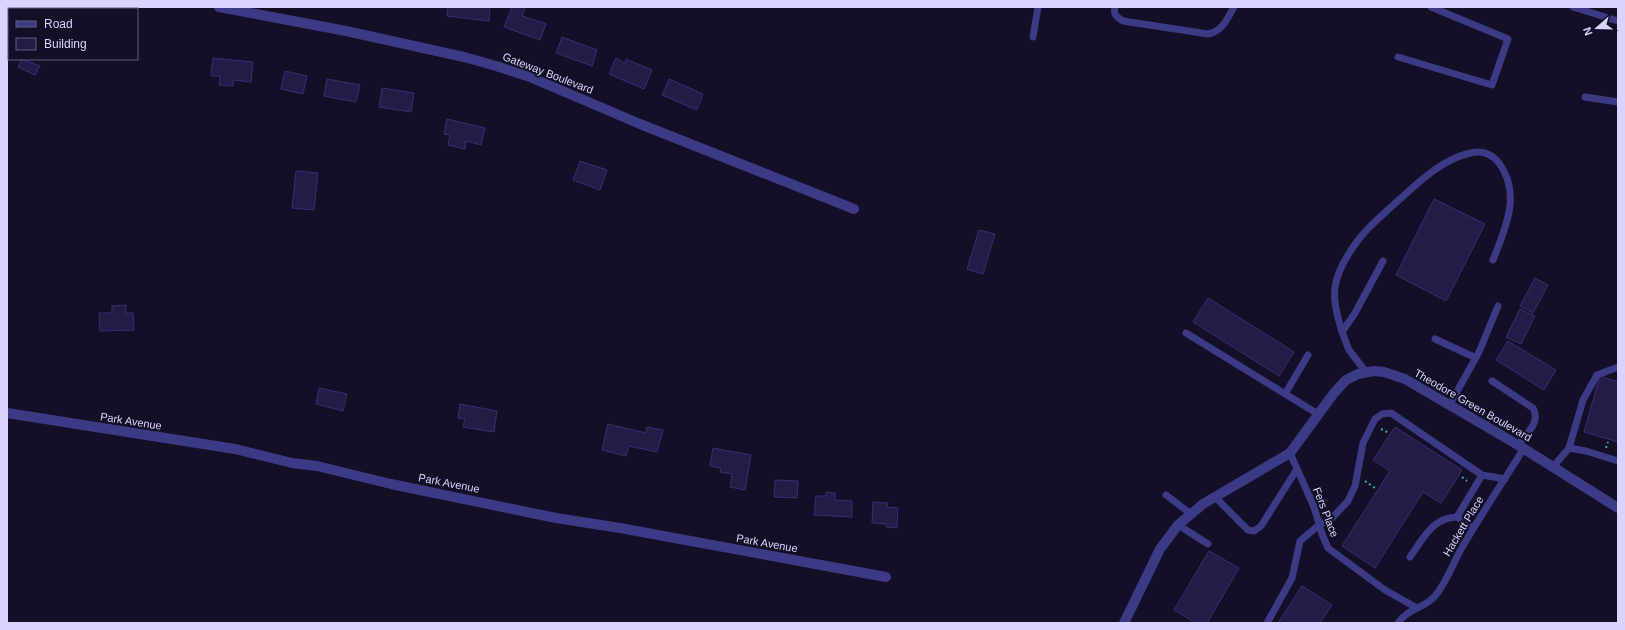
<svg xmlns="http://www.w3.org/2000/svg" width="1625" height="630" viewBox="0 0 1625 630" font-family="Helvetica,sans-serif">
<rect width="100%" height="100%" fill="#130f26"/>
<path fill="#241b47" stroke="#3b2d73" d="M448,7H490L489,21L447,16Z
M512,7H525L522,16L546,24L540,40L504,27Z
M562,37L597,50L592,66L556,53Z
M213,58L253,62L251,82L234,80L233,86L219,85L220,76H211Z
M616,58L625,63L626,59L652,70L644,89L609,74Z
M22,59L40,66L35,75L18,67Z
M285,71L307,76L303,94L281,89Z
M327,79L360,85L356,102L324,96Z
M669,79L703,94L697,110L662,95Z
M382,88L414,93L411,112L379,107Z
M447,119L485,128L481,145L466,141L465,149L448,145L450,135L444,134Z
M580,161L607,170L600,190L573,180Z
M296,171L318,173L314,210L292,208Z
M1434,199L1485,224L1446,301L1396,275Z
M979,230L995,234L983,274L967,269Z
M1535,278L1548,285L1533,313L1520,306Z
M1208,298L1294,352L1279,376L1193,322Z
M126,305V313H133L134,330L100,331L99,313H112V306Z
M1520,309L1535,316L1521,344L1506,337Z
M1508,341L1556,370L1544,390L1496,360Z
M1600,376L1618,382V442L1584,432Z
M319,388L347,394L343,411L316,404Z
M460,404L497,411L494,432L463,427L465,419L458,418Z
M608,424L646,433L647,427L663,430L657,452L629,446L626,456L602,450Z
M1395,427L1462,470L1441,503L1423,492L1375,568L1342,546L1390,471L1373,460Z
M713,448L751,455L745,490L730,487L732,474L720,472L721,468L710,466Z
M775,480L798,481L797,498L774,497Z
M826,492L835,493V500L852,501V517L814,515L816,496H826Z
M873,502L888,503L887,507L898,508L897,528L886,527V524L872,523Z
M1209,551L1239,568L1207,623H1196L1174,610Z
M1302,586L1332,605L1320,623H1278Z"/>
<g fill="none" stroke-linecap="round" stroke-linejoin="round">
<path stroke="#2fb8b0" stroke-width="2" stroke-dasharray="2 3" stroke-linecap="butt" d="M1381,429L1389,433
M1606,448L1608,442
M1462,477L1467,481
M1365,481L1375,488"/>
<path stroke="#3d3a85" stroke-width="7" d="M1115,7C1113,15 1117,17 1123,21L1208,34C1223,31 1227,19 1234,7
M1573,7L1618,21
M1033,37L1038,7
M1398,57L1492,85L1508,39L1431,7
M1585,97L1618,102
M1342,332C1338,318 1333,302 1335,288C1337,271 1349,252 1359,239C1368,227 1380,217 1391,207C1414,187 1439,160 1470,153C1482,150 1492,154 1499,163C1522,194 1505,229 1493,260
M1186,333L1318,414
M1435,339L1476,358
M1366,372L1349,350L1342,332L1355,313L1383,261
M1492,381L1533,408C1541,422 1527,433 1518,445
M1285,394L1308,355
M1450,404L1479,352L1498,306
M1569,448L1586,451L1618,461
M1290,453L1314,507L1322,534L1328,548L1385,590L1417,608
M1553,467L1569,448L1583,400L1597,375L1618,367
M1166,495L1191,514
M1215,497L1248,530L1254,531L1261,526L1297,469
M1178,525L1208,544
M1474,528L1457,517L1482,475L1505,479
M1410,557C1423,539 1432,518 1457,517
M1267,623L1292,578L1300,541L1319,525L1331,519L1348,501L1355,486L1363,443L1375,419L1382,414L1391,413L1482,475
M1398,623C1407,609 1425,608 1435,596C1445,585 1453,564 1460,551C1480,516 1503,482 1524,448"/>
<path stroke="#3d3a85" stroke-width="10" d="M219,7L346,31L464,57L496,66L530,77L640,124L854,209
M7,413L235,449L292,463L317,466L391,484L556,518L620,528L886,577
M1124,623L1160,549L1178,525L1203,504L1290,453L1334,393L1346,380L1358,374L1374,371L1384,372L1405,379L1518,445L1618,508"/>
</g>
<g text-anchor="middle" stroke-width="4" stroke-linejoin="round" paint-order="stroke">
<g font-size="11" fill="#d9d4ff" stroke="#130f26">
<text transform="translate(548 73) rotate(21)" y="4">Gateway Boulevard</text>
<text transform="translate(1473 405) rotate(30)" y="4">Theodore Green Boulevard</text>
<text transform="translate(131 421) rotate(9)" y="4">Park Avenue</text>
<text transform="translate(449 483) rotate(11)" y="4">Park Avenue</text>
<text transform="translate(1326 512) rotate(69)" y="4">Fers Place</text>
<text transform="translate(1463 526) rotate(-59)" y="4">Hackett Place</text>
<text transform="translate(767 543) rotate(10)" y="4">Park Avenue</text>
</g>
</g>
<rect width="1625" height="630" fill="none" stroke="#d9d4ff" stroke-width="16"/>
<rect x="8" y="8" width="130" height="52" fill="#130f26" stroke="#625e7d"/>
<rect x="16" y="21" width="20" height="6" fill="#3d3a85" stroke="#625e7d"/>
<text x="44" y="28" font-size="12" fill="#d9d4ff">Road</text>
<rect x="16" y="38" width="20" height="12" fill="#241b47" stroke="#625e7d"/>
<text x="44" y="48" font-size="12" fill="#d9d4ff">Building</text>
<g transform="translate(1597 28) rotate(250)" stroke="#130f26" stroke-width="3" paint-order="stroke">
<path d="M0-3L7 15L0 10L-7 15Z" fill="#d9d4ff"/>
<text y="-6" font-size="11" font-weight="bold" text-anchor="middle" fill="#d9d4ff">N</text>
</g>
</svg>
